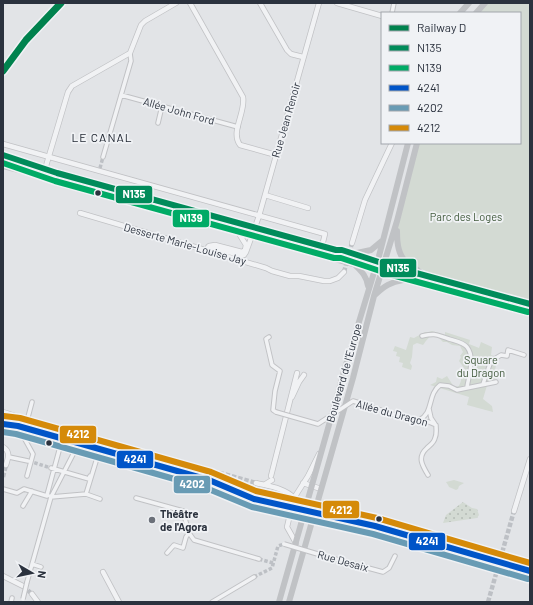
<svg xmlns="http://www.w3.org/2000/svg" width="533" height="605" viewBox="0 0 533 605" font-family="Barlow,sans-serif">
<defs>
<pattern id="grass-dots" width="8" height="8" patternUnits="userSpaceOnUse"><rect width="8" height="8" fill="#d3dad3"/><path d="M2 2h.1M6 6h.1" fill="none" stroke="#b5bcb6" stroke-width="1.8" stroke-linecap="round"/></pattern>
</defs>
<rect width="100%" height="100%" fill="#e2e4e7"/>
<path fill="url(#grass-dots)" d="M463,502L472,508L477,509L479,515L477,518L443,523L446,515Z"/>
<path fill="#d3dad3" d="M485,3H530V304L465,286L416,267L402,258L397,238V221L417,143H520V13H476Z
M432,331L445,335V332L470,340L469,344L479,348L481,342L492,347L491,355L498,357L494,374L498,376L495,384L488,382L483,399L492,406L493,412L467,405L469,397L430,385L436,382L437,377L442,379L447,376L454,387L459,386L461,381V376L465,375L466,371L459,361L461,357L460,356L463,352L460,346L452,345L447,342H443L436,335C429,335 427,340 423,345L417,343L413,345L412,357L410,363L412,366L411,370L402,367L403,363L399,362L400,357L396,356L397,352L393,351L395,346L406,350L410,337L414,338L425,332H428Z
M454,480L464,483L459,486L458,489L456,490L449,487L448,485L446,482Z"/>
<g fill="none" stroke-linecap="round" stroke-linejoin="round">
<path stroke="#bdc0c5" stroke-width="3.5" stroke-dasharray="3.5 2" stroke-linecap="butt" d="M100,168L103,157
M29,461L51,468
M259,559L273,563
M254,577L272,568L278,546L284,544"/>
<path stroke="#bdc0c5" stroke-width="4.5" stroke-dasharray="4.5 2" stroke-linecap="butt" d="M344,272L352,243
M25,419L256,483
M3,477L6,465
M23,586L32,594
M488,602L514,511"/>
<g stroke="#c1c2c5" stroke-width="5.5">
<path id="pedestrian" d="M392,13L394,3
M121,95L238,127
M158,123L162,106
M103,157L131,61L130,53
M422,336C437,333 436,335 449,339C455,341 463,342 467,347C475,357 469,375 467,387
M269,337L266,339L272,365L280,371L275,391L273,410L276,412
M483,384L491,361L501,355L507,356L508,350L524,355
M363,404L404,418L429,422L436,425C436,429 437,434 435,438C434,443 430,445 427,448C417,457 422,465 428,475
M429,409L431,418L435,424
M419,420C434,413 427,395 440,385L449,386L457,390L496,382
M9,457L28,461
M51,468L89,479L90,476
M27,476L33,454L23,436L32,402
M3,489L17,493L24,489L47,496
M47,495L60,447L75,451
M51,497L82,437L101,445L86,494L100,499
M51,497L86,494
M136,498L183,511L189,533L194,540L259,559
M23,506L32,491
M167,553L174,545L183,548L186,537L189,533
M331,558L383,572L389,568L395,556
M32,564L41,567
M27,582L51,497L50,496
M11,602L12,598
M212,602L254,577"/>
</g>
<g stroke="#c1c2c5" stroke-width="6">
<path id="minor" d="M190,3L243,97C246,112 230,132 240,145L276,155
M260,3L287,50L291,54L303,57
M337,3L382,16
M3,144L325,234L322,246
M43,176L68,92L72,86L130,53L141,25L145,21L176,3
M265,195L308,208
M80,213L266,268L272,271L290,276H299L324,281H330L338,278L344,272
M352,243L365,200L392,143
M209,246L215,245L242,252L245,250L246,245L238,232
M208,247L241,255H244L246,252L259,216L319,3
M292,397L299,382L304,375
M3,412L25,419
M3,447C11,452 8,458 6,465
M271,476L297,373
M256,483C268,486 285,488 294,498L287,527L296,543
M303,483L321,489
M264,485L272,480
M294,498L308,476L319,454
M514,511L530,459
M103,572L119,602
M3,576L23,586
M32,594L38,602"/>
</g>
<use href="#pedestrian" stroke="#f1f2f4" stroke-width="3.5"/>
<use href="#minor" stroke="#f1f2f4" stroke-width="4.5"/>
<path stroke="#c0c2c5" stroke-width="6" d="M460,13L469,3
M476,13L485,3
M3,155L57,173L125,192L336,250H342L394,267L530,304
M3,166L43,176L72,186L407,279L530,308
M397,231C397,243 398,256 408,264C413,267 416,268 421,273
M357,253L371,250L383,240
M356,266C362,272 367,277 368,286
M375,295C384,286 391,282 403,280
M279,602L345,368L379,256L408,143
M289,602L353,378L374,296L397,221L417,143"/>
<g stroke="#c1c2c5" stroke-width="5.5" stroke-linecap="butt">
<path id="pedestrian-bridge" d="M276,412L318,424L353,401L363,404
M284,544L331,558
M23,599L27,582"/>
</g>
<use href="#pedestrian-bridge" stroke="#f1f2f4" stroke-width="3.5"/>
<g stroke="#f0f2f5" stroke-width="9">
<path id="bus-1" d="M3,155L57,173L336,250H342L394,267L530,304"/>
</g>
<g stroke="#f0f2f5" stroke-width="9">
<path id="bus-2" d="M3,163L55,181L334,258H341L392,275L528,312"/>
</g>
<g stroke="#f0f2f5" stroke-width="9">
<path id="bus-3" d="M3,424L18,426L209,480L254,499L375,526L530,571"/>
</g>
<g stroke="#f0f2f5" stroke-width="9">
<path id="bus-4" d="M3,432L16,434L206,488L252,507L373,534L528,579"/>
</g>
<g stroke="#f0f2f5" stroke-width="9">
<path id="bus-5" d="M4,416L20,418L211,472L256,491L377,518L530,563"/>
</g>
<use href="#bus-1" stroke="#008b5a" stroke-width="6"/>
<use href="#bus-2" stroke="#00ab66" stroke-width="6"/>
<use href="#bus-3" stroke="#0055c8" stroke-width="6"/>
<use href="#bus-4" stroke="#689bb4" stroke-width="6"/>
<use href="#bus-5" stroke="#d58a09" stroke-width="6"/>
<g stroke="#f0f2f5" stroke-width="10">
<path id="rail-1" d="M3,71L26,40L61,3"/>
</g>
<use href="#rail-1" stroke="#00824e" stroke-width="7"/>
</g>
<g fill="#2b323e" stroke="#f0f2f5" stroke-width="1.5">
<circle cx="98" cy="193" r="3.5"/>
<circle cx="49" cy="443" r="3.5"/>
<circle cx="379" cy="519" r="3.5"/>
</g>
<circle fill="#6b7079" stroke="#f0f2f5" stroke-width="1.5" cx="152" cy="520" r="4"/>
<g text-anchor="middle" stroke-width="3.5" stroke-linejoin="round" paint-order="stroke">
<g font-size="11" fill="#2b323e" stroke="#f0f2f5">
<text transform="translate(179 111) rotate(16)" y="4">Allée John Ford</text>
<text transform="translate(286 120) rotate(-74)" y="4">Rue Jean Renoir</text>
<text transform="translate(185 244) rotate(16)" y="4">Desserte Marie-Louise Jay</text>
<text transform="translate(344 373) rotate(-74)" y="4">Boulevard de l'Europe</text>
<text transform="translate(392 413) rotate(15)" y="4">Allée du Dragon</text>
<text transform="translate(343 561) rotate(16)" y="4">Rue Desaix</text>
</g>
<g font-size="11" fill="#3f583a" stroke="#f0f2f5">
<text x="466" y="221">Parc des Loges</text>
<text x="481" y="364">Square<tspan x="481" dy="13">du Dragon</tspan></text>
</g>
<g font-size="11" font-weight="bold" fill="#2b323e" stroke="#f0f2f5" text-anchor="start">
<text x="160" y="518">Théâtre<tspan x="160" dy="13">de l'Agora</tspan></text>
</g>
<g font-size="12" letter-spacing="1" fill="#1d232e" stroke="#f0f2f5">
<text x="102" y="142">LE CANAL</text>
</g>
</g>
<g stroke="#f0f2f5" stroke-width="1.5">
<rect x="115" y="185" width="38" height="19" rx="4" fill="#008b5a"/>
<rect x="172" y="209" width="38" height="19" rx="4" fill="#00ab66"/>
<rect x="379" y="258" width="38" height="20" rx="4" fill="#008b5a"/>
<rect x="59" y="425" width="38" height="19" rx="4" fill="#d58a09"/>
<rect x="116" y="450" width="38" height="19" rx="4" fill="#0055c8"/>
<rect x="173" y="475" width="38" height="19" rx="4" fill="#689bb4"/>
<rect x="322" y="500" width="38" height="19" rx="4" fill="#d58a09"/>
<rect x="408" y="532" width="38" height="19" rx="4" fill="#0055c8"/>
</g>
<g font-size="11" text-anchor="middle" font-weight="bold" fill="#fff">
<text x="134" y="198">N135</text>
<text x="191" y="222">N139</text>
<text x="398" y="272">N135</text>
<text x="78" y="438">4212</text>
<text x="135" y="463">4241</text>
<text x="192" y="488">4202</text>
<text x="341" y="514">4212</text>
<text x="427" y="545">4241</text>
</g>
<rect width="533" height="605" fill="none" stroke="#2b323e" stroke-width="8"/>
<rect x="381" y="12" width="140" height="132" fill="#f0f2f5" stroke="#a1a5ac"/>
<rect x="389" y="25" width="20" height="6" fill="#00824e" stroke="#a1a5ac"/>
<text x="417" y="32" font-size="12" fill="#2b323e">Railway D</text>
<rect x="389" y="45" width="20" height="6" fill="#008b5a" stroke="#a1a5ac"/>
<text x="417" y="52" font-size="12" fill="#2b323e">N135</text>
<rect x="389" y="65" width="20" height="6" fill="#00ab66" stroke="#a1a5ac"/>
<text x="417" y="72" font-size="12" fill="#2b323e">N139</text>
<rect x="389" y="85" width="20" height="6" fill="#0055c8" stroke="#a1a5ac"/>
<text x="417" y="92" font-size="12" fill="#2b323e">4241</text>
<rect x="389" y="105" width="20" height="6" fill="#689bb4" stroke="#a1a5ac"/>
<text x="417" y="112" font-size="12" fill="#2b323e">4202</text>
<rect x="389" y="125" width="20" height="6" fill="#d58a09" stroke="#a1a5ac"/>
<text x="417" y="132" font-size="12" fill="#2b323e">4212</text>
<g transform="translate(32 573) rotate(99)" stroke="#f0f2f5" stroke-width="3" paint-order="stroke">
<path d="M0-3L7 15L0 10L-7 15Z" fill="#2b323e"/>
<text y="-6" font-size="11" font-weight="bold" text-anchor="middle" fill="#2b323e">N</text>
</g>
</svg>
